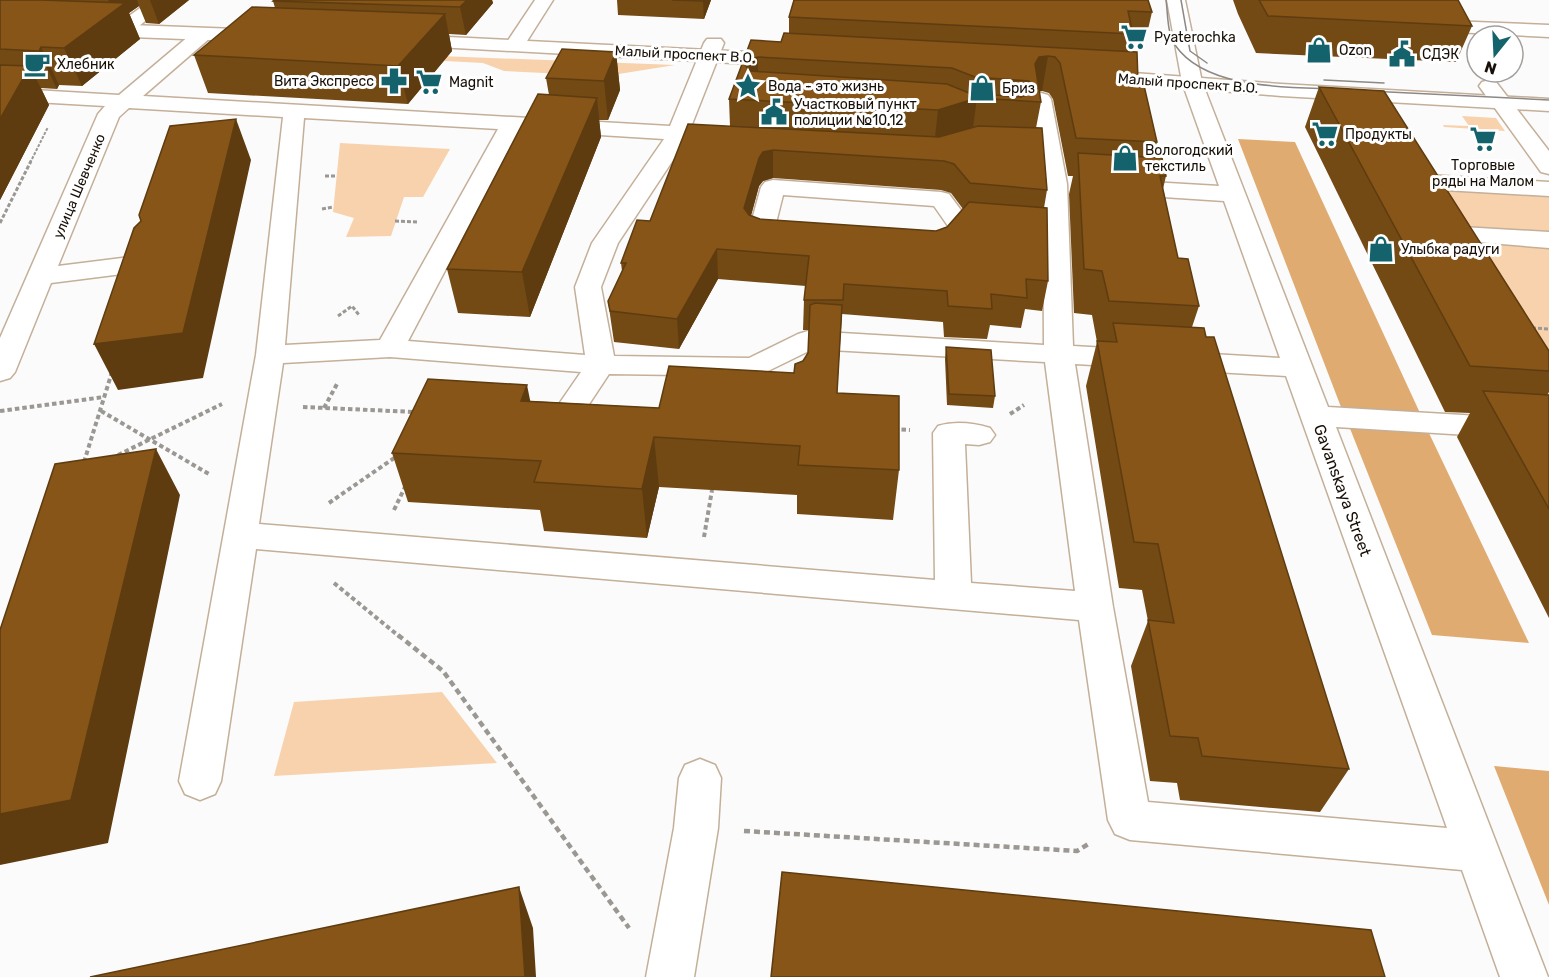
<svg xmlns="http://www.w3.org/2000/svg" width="1549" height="977" viewBox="0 0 1549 977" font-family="Rubik,sans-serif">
<rect width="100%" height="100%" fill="#fbfbfb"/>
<path fill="#f8d2ac" d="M208,47L675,65L606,76L504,71L483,63L445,61L412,66Z
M1462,116L1496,118L1505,131L1444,127L1443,125L1469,126Z
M340,143L450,149L423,197H404L391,236L346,237L354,218L333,212Z
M1401,175L1549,184V419Z
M442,692L497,763L274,776L294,702Z"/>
<path fill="#e0ab71" d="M1238,139L1295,142L1420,413L1341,407Z
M1349,426L1428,431L1529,643L1432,635Z
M1494,766L1549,771V905Z"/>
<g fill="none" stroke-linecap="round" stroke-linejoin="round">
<g stroke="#c4af99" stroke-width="3">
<path id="minor" d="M151,0H171L128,35H114L112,31L114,27Z
M535,0H553L522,49H508L505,45Z
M1167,0H1185L1202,82L1328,407L1549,420V440L1336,427L1548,977H1500L1462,870L1130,840L1115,834L1108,820L1079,620L256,549L221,781L215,794L200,800L185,794L179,781L256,355L283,117L129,108L119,117L58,266L146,255L155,257L159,263L155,269L146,271L51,283L15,372L10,378L0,381V338L98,114L105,106L0,100V88L119,95L196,30H210L212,34L210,38L143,96L670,126L704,43L707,39H721L724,43L685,142L618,243L601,287L614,356L749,358L798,334L808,331L1044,345L1043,184L1031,99L1034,95L1041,93L1048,95L1051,99L1067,184L1073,346L1280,358L1224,201L1117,194L1109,192L1105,187L1109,182L1117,180L1219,186L1182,82ZM304,118L498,129L380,340L285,345ZM519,130L664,139L592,243L575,287L585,355L408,341ZM813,349L1045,362L1075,591L971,583L965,444L979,445L990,442L995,435L990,428C973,423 955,421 938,426L933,433L935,580L259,524L283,363L390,357L581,372L548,420L552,427L563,430L574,427L609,374L754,376L764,373ZM1075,364L1286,376L1447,828L1148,802L1113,607Z
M1425,20L1549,25V37L1418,30L1416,26L1418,22Z
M1489,80L1496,82L1549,151V174L1541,172L1479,86L1482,82Z
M1427,175L1549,182V196L1444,190L1455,206L1452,211L1443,213L1434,211L1415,182L1419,177Z
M773,180L941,192L949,194L969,221L966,226L957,228L948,226L934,206L783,195L774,231L796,235L800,240L796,245L787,248L751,243L747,238L761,187L765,182Z
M1462,227L1549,232V248L1453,240L1449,235L1453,230Z
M700,759L715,765L721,778L718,828L694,977H646L674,828L679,778L685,765Z"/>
</g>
<g stroke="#c4af99" stroke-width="3">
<path id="major" d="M0,20L262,30L269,32L271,36L269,40L262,42L0,32Z
M407,35L789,54L796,56L799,60L796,64L789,66L400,45L397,41L400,37Z
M1093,70L1281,84L1549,99V111L1281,96L1086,80L1083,76L1086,72Z"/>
</g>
<path stroke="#9b9894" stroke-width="2" stroke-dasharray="3 1.5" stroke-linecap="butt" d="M30,163L48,127"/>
<path stroke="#9b9894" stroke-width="3" stroke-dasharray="4 2" stroke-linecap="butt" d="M325,176H337
M322,209L333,207
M395,221L418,222
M0,223L31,161
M338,316L352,306L359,315
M1532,328L1549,329"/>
<path stroke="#9b9894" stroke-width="4" stroke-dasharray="4.5 3" stroke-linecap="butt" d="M303,407L415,412
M324,408L337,384
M0,411L104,397
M101,411L209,474
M1010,414L1024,405
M894,429L910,430
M118,455L222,404
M84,462L112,372
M329,503L397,456
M394,510L405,487
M704,537L712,490
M334,583L400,637"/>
<path stroke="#9b9894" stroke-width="4.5" stroke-dasharray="6 4" stroke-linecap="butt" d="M398,635L443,671L629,928
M744,831L1077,851L1090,843"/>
<use href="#minor" fill="#fff" fill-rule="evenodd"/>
<use href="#major" fill="#fff" fill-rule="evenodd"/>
<path stroke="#8c8884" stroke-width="1.5" d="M1166,0C1168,14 1167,33 1175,45C1206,90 1288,87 1336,89
M1181,0L1190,51L1207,63
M1324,80L1384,83
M1369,91L1549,100"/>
</g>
<path fill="#734914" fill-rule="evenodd" d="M0,0H189L159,24L146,23L139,6L129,13L140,39L82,86L59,85L57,89L41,88L49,105L0,200Z
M274,0H492L493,3L466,35L449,34L452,51L408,104L208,93L194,55L275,8L273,1Z
M617,0H711L704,19L618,15Z
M794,0L1152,12L1144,47L1131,46L1130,51L1157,142L1153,157L1166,176L1163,189L1178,258L1199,306L1192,327L1206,337L1349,769L1320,812L1180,800L1177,783L1150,781L1131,666L1148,621L1142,590L1119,588L1086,386L1097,342L1092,315L1074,313L1069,194L1073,176H1068L1053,99L1049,93L1042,91H1039L1041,102L1036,128L1047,190L1044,208L1048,281L1042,311L1025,309L1021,328L990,325L987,339L944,337L943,322L842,314L837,393L899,470L893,520L797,514V495L659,487L647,538L544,531L540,510L408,502L392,453L531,401L659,408L794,373L808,353L809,330H803L804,300L806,286L718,279L679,349L614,342L608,301L622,271L621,263L650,221L730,126L729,99L751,40L781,42L789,34V17ZM773,178L941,190L951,193L963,209L947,227L936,231L760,219L751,216L759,186L763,181Z
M1233,0H1458L1472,26L1456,62L1256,53L1238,14Z
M616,52L620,90L608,120H599L601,137L530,317L458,313L447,269L549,95L546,78Z
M1319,87L1549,351V392L1547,395H1549V618L1457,437L1470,413L1445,412L1305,127Z
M946,347L995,396L993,408L947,405L945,359Z"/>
<path fill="#5e3c10" d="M108,0H137L139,6L129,13L140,39L82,86L64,48L113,12Z
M150,0H189L159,24Z
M467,0H492L493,3L466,35L460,7Z
M704,0H711L704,19L703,1Z
M445,14L452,51L408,104L398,66Z
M41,47L59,85L57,89L39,51Z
M616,52L620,90L608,120L604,81Z
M1048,56L1042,91L1033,93L1035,64L1039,57Z
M758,57V93L750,95L746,101L745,65L750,59Z
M30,66L49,105L0,200V119Z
M597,98L601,137L530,317L522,272Z
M977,98L972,135L934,147L938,110Z
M236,119L251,160L203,378L118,390L94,344Z
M773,150V178L763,181L759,186L745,237L744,208L759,158L763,152Z
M717,249L718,279L679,349L677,319Z
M527,385L537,434L521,401Z
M654,437L659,487L647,538L642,489Z
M156,449L180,495L108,843L0,865V814Z
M519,887L533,928L536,977H525Z"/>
<path fill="#865517" stroke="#5e3c10" stroke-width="1.5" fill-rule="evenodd" d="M0,0H41L125,3L64,48L41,47L39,51L0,49Z
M274,0H467L460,7L273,1Z
M672,0H704L703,1Z
M794,0H1148L1152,12L1128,11L1133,34L789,17Z
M1259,0H1458L1472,26L1268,16Z
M252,7L445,14L398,66L194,55Z
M784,33L1137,52L1138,81H1143L1157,142L1076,138L1060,63L1055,57L1048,56L1039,57L1035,64L1041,102L977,98L938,110L729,99L751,40L781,42ZM758,57L952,68L975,77L1029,81L1034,87L1031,94L1021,97L969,93L947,84L750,71L745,65L750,59Z
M562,49L616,52L604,81L546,78Z
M0,65L30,66L0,119Z
M1319,87L1384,91L1549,351V371L1470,366Z
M538,94L597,98L522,272L447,269Z
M236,119L183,333L94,344L134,228L141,221L139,215L170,126Z
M688,124L939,137L978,126L1042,128L1047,190L970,183L954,164L944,161L773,150L763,152L759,158L744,208L749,215L760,219L936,231L947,227L969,202L1047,208L1048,281L1026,279L1027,298L991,294L992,309L948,306L947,291L844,284L843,300H804L809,256L717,249L677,319L610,311L608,301L626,263H621L637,220L650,221Z
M1078,153L1162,158L1166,176H1160L1178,258L1188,259L1199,306L1109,301L1102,271L1084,269Z
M815,303L842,305L837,393L899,396V470L798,465L800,446L654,437L642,489L534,482L541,461L392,453L428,379L527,385L521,401L659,408L669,366L794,373L795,364L803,361L808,353L810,305Z
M1113,323L1204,328L1206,337H1214L1349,769L1202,756L1198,738L1170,736L1148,620L1174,623L1158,544L1134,542L1097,341L1117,342Z
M946,347L991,350L995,396L949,394Z
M1483,391L1549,395V509Z
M156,449L71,800L0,814V630L55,464Z
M782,872L1371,930L1385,977H771Z
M519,887L525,977H90Z"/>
<defs>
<g id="supermarket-bare" transform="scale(2.07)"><path d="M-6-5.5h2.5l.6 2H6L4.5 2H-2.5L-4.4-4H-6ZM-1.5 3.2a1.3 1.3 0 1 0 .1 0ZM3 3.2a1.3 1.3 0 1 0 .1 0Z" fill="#14626c" stroke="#fff" stroke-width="2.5" paint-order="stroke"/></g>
<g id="shop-bare" transform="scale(2.07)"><path d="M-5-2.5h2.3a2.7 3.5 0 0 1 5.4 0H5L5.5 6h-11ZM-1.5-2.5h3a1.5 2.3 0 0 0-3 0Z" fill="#14626c" stroke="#fff" stroke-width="2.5" paint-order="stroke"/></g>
<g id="civic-bare" transform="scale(2.07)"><path d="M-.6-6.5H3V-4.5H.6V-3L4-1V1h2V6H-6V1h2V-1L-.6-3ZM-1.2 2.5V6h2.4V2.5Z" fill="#14626c" stroke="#fff" stroke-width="2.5" paint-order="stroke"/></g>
<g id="cafe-bare" transform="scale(2.07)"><path d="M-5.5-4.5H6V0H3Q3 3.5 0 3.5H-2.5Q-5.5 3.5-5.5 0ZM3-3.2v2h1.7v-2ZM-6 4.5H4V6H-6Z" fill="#14626c" stroke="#fff" stroke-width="2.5" paint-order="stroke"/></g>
<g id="pharmacy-bare" transform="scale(2.07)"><path d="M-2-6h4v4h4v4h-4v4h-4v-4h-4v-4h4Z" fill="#14626c" stroke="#fff" stroke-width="2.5" paint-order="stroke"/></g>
<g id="sight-bare" transform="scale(2.07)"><path d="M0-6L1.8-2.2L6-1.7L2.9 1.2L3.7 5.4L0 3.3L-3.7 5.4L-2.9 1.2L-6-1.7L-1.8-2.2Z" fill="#14626c" stroke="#fff" stroke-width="2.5" paint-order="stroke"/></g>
</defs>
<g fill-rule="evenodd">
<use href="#supermarket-bare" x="1134" y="37"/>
<use href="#shop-bare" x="1319" y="50"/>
<use href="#civic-bare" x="1402" y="54"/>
<use href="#cafe-bare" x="37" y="64"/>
<use href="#pharmacy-bare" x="394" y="81"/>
<use href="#supermarket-bare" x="429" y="82"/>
<use href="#sight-bare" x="748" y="86"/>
<use href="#shop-bare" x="982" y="88"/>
<use href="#civic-bare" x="774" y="112"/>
<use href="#supermarket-bare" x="1325" y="134"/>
<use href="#supermarket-bare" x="1483" y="139"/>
<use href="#shop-bare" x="1125" y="158"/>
<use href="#shop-bare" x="1381" y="249"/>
</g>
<g text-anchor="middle" stroke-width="6" stroke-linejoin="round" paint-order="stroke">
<g font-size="14" fill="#181008" stroke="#fff" text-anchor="start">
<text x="1154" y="42">Pyaterochka</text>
<text x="1339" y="55">Ozon</text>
<text x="1422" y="59">СДЭК</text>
<text x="57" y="69">Хлебник</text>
<text x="374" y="86" text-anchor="end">Вита Экспресс</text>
<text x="449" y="87">Magnit</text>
<text x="768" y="91">Вода - это жизнь</text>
<text x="1002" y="93">Бриз</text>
<text x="794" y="109">Участковый пункт<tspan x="794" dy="16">полиции №10,12</tspan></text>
<text x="1345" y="139">Продукты</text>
<text x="1145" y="155">Вологодский<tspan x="1145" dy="16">текстиль</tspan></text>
<text x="1483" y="170" text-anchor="middle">Торговые<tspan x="1483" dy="16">ряды на Малом</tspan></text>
<text x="1401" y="254">Улыбка радуги</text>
</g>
<g font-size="14" fill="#181008" stroke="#fff">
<text transform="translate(685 54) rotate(3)" y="5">Малый проспект В.О.</text>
<text transform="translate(1188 83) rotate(4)" y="5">Малый проспект В.О.</text>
<text transform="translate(79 186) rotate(-67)" y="5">улица Шевченко</text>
</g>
<g font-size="16" fill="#181008" stroke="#fff">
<text transform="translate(1343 490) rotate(70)" y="6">Gavanskaya Street</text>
</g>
</g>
<g transform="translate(1495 54) rotate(198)"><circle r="28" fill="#ffffff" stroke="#a39f9c" stroke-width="1.5"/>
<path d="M0-4.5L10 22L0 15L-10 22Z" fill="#14626c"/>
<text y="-9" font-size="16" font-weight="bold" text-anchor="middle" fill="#181008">N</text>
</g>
</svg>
